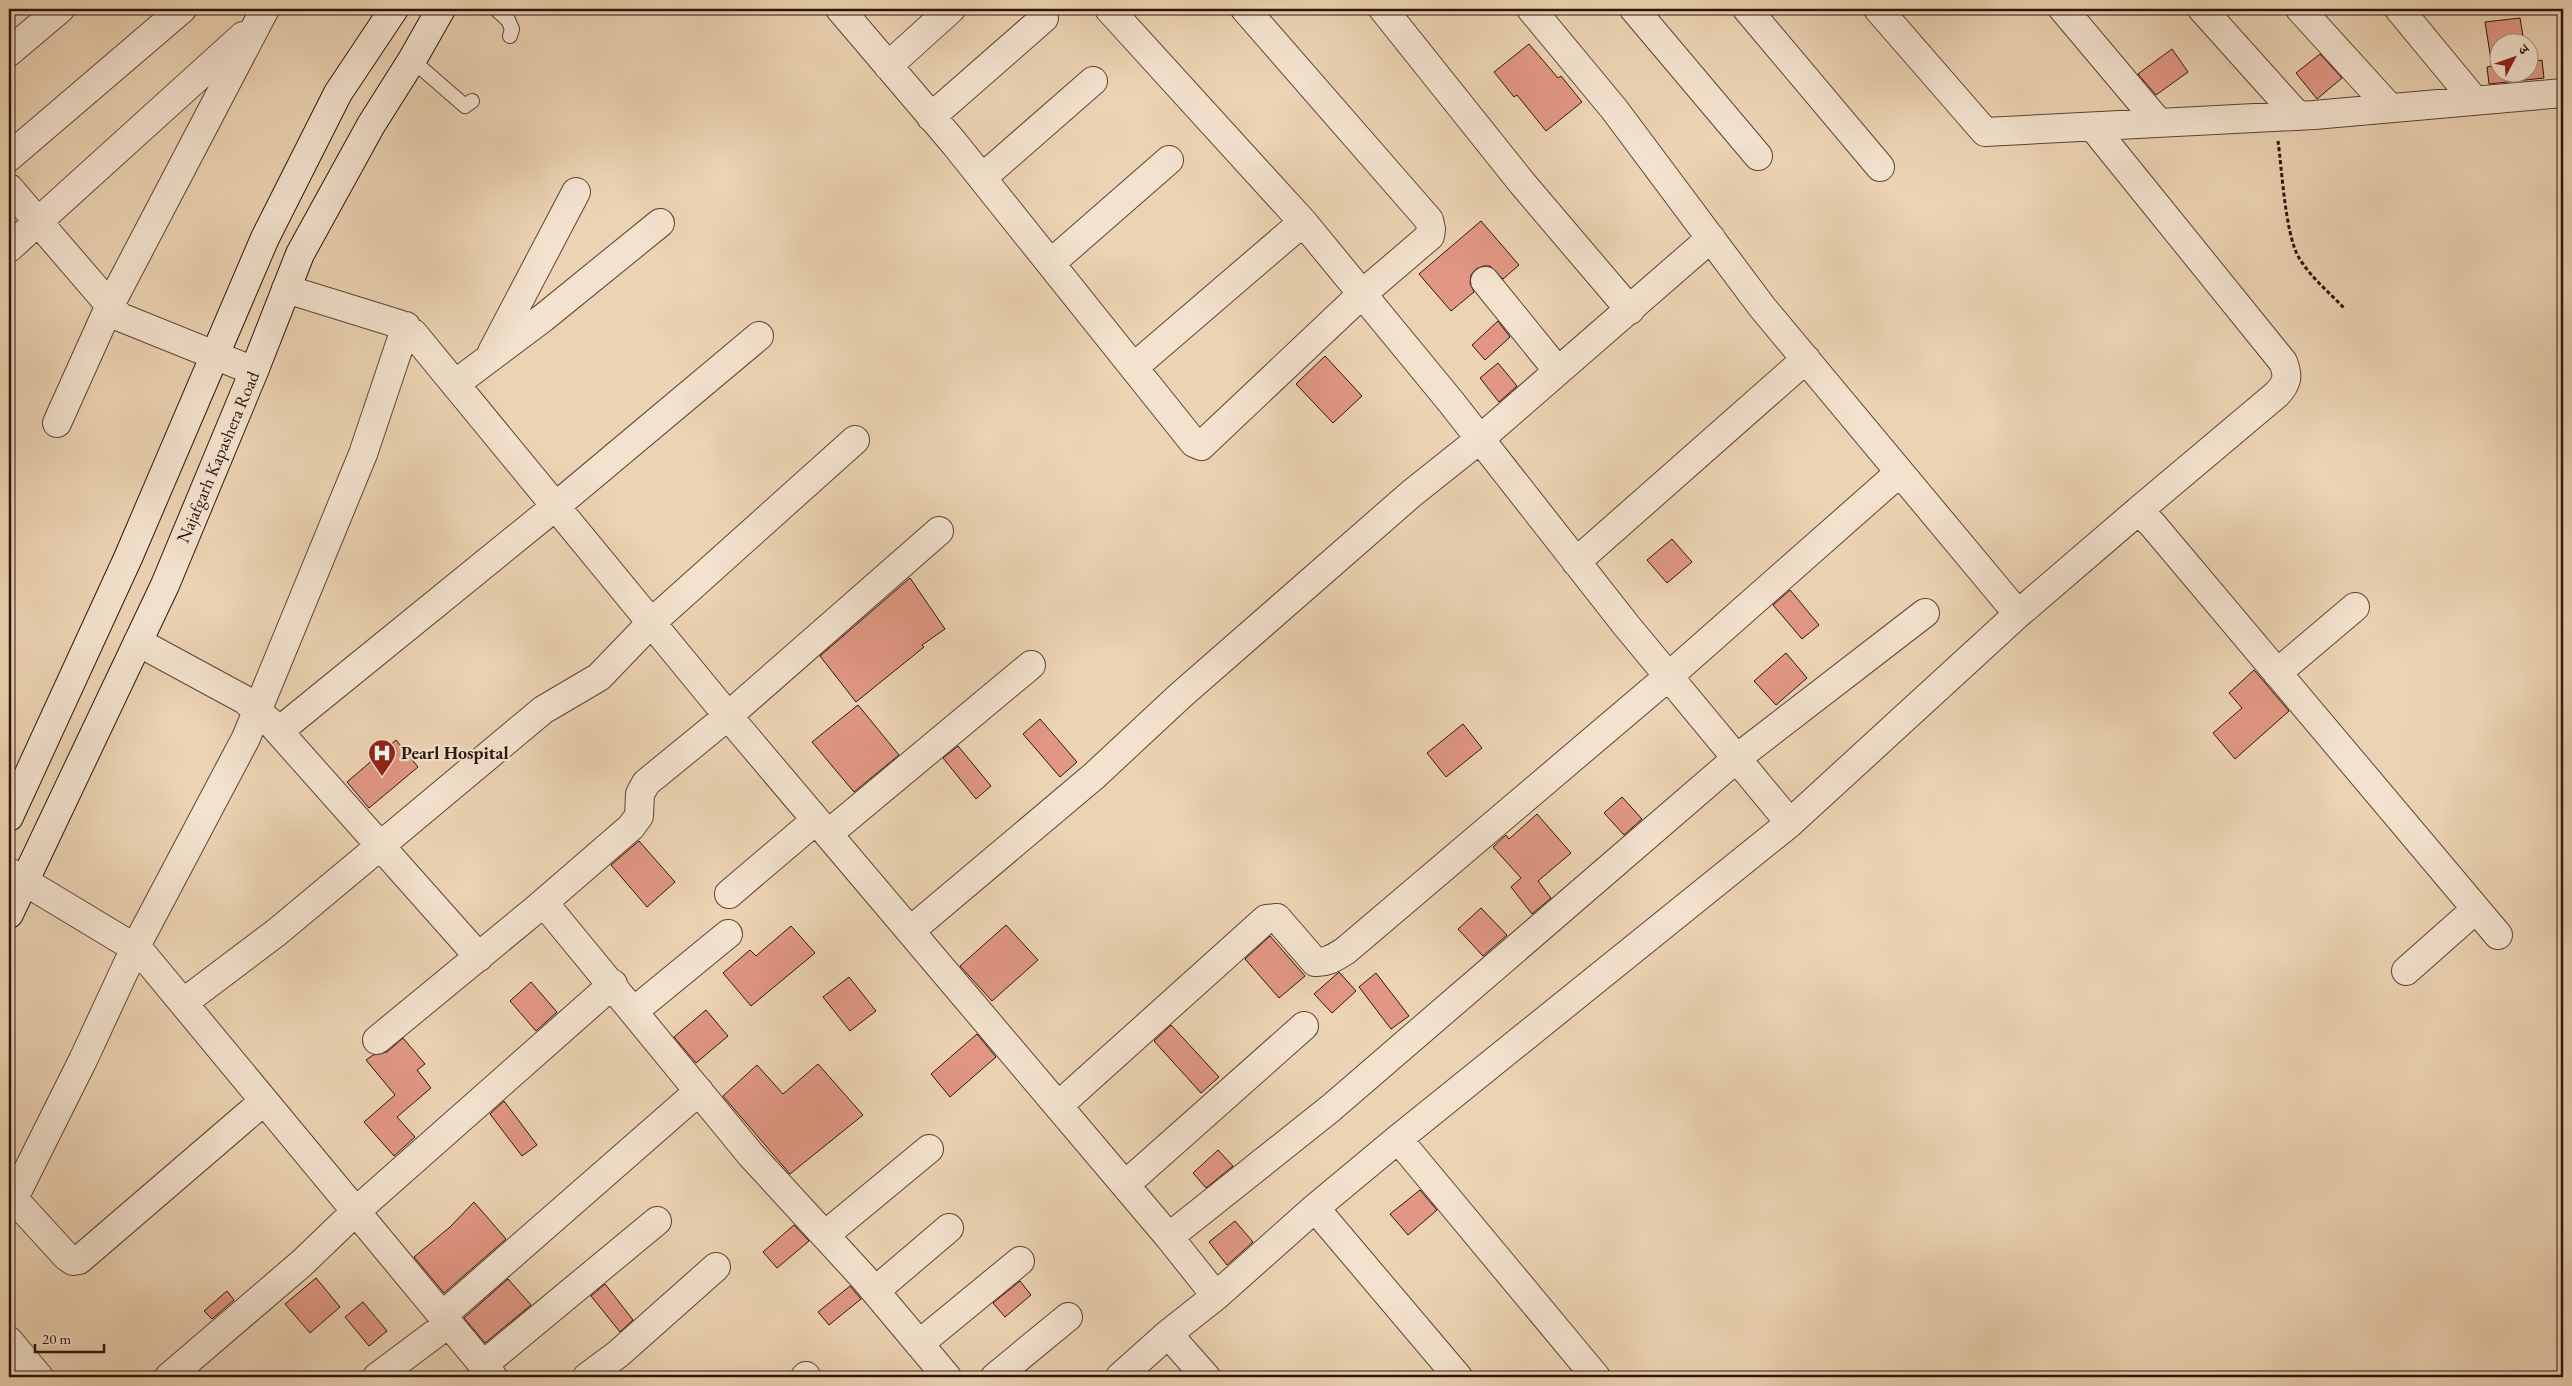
<svg xmlns="http://www.w3.org/2000/svg" width="2572" height="1386" viewBox="0 0 2572 1386" font-family="'EB Garamond','Noto Serif Devanagari',serif">
<rect width="100%" height="100%" fill="#ecd3b3"/>
<filter id="stains"><feTurbulence type="fractalNoise" baseFrequency=".004" numOctaves="4"/><feColorMatrix values="0 0 0 0 .2 0 0 0 0 .09 0 0 0 0 .02 0 0 0 .5 -.17"/></filter>
<radialGradient id="worn" r=".72"><stop offset=".6" stop-color="#630" stop-opacity="0"/><stop offset="1" stop-color="#630" stop-opacity=".3"/></radialGradient>
<path fill="#e19783" stroke="#2d150c" d="M2520,18L2524,42H2500V72H2530V62L2542,60L2544,78L2489,84L2487,67L2492,66L2485,22Z
M1529,44L1558,78L1561,76L1582,102L1546,131L1517,95L1514,97L1494,72Z
M2172,49L2188,72L2156,95L2138,74Z
M2320,54L2342,78L2317,99L2296,73Z
M1481,221L1519,265L1503,279L1490,266H1483L1476,269L1471,275L1470,283L1474,292L1451,311L1419,274Z
M1498,321L1510,337L1485,360L1472,345Z
M1325,356L1362,396L1333,423L1296,384Z
M1498,363L1517,386L1499,402L1480,378Z
M1672,539L1692,562L1667,583L1647,560Z
M910,578L945,629L922,645L924,647L856,702L820,656Z
M1790,590L1819,625L1802,639L1773,605Z
M1786,653L1807,678L1776,705L1754,681Z
M2254,670L2289,711L2235,759L2213,733L2242,708L2229,693Z
M858,705L899,755L854,792L812,742Z
M1040,719L1077,762L1060,777L1023,734Z
M1463,724L1482,748L1446,777L1427,753Z
M396,740L418,767L369,808L347,782Z
M958,746L991,786L976,799L943,758Z
M1622,797L1642,819L1624,835L1604,813Z
M1537,814L1571,853L1538,881L1551,898L1532,914L1511,887L1521,878L1493,847L1506,835L1509,839Z
M639,841L675,882L647,907L611,865Z
M1481,908L1507,935L1483,956L1458,929Z
M1006,925L1038,960L992,1001L960,966Z
M791,926L815,953L751,1006L723,973L750,950L756,956Z
M1270,936L1305,976L1279,998L1245,959Z
M1339,972L1356,991L1332,1013L1314,994Z
M1376,973L1409,1016L1391,1029L1359,987Z
M849,977L876,1011L850,1031L823,997Z
M531,982L557,1012L536,1031L510,1001Z
M706,1010L728,1036L696,1063L674,1037Z
M1171,1025L1219,1077L1201,1093L1154,1041Z
M977,1034L996,1057L950,1097L931,1074Z
M403,1038L425,1064L417,1070L431,1088L397,1117L415,1137L394,1156L364,1122L395,1095L366,1060L373,1055L387,1052Z
M818,1064L863,1115L790,1174L723,1096L757,1065L783,1094Z
M504,1101L537,1145L522,1156L490,1114Z
M1218,1150L1233,1166L1206,1188L1193,1173Z
M1420,1190L1437,1210L1408,1235L1390,1214Z
M474,1202L506,1239L444,1293L414,1257L450,1227Z
M1235,1221L1253,1242L1227,1265L1209,1242Z
M794,1225L809,1241L777,1268L763,1252Z
M316,1278L340,1307L310,1333L285,1304Z
M508,1279L531,1305L485,1343L464,1318Z
M1020,1281L1031,1295L1005,1317L993,1303Z
M605,1284L633,1320L620,1332L591,1296Z
M850,1286L861,1299L829,1325L818,1312Z
M227,1291L234,1300L212,1319L204,1311Z
M363,1302L387,1331L369,1346L345,1317Z"/>
<g fill="none" stroke-linecap="round" stroke-linejoin="round">
<g stroke="#5d4436" stroke-width="16">
<path id="lane" d="M496,9L508,20L512,29L510,36
M412,60L465,106L472,101"/>
</g>
<g stroke="#5d4436" stroke-width="30">
<path id="street" d="M840,9L954,143L1194,443L1201,446L1362,294L1430,236L1431,229L1429,220L1245,9
M1109,9L1303,222L1451,402L1626,625L1790,823L1398,1139L1315,1208L1216,1296L1168,1334L1120,1377
M1383,9L1522,183L1630,310
M1531,9L1614,109L1762,307L2018,614
M1634,9L1758,156
M1747,9L1880,167
M1878,9L1985,132L2314,115L2563,93
M2063,9L2159,123
M2202,9L2298,116
M2300,9L2390,108
M2399,9L2475,101
M9,52L60,9
M888,66L951,9
M931,117L1044,18
M2093,127L2283,362C2289,377 2287,383 2277,394L2138,511
M9,157L182,9
M982,178L1093,81
M9,188L120,317L254,371
M9,248L243,36
M1051,263L1169,160
M1485,281L1558,371
M286,289L399,324L413,333L728,716L1169,1237L1216,1296
M492,352L576,192
M1134,367L1303,222
M455,384L543,318L660,223
M57,423L110,305L265,9
M1576,562L1806,359
M138,642L245,700L272,724L479,957
M2277,673L2355,607
M279,731L556,506L759,336
M1790,823L2018,614L2138,511L2152,524L2498,935
M828,834L1031,665
M9,872L140,951L493,1377
M729,894L816,820
M544,903L751,1155L864,1278L947,1377
M910,931L1094,776L1181,695L1411,494L1480,439L1711,238
M2406,971L2476,909
M183,1003L277,932L543,710L599,677L651,623L855,440
M634,1011L728,934
M377,1040L535,910L631,827L639,816L640,794L646,783L728,716L939,531
M1058,1106L1266,919L1277,918L1315,962C1327,963 1335,957 1345,951L1669,676L1899,473
M1398,1139L1596,1377
M1125,1185L1304,1026
M13,1198L66,1256L73,1261L79,1260L264,1101
M9,1208L83,1060L135,948L246,738L363,454L406,326
M1315,1208L1458,1377
M825,1235L929,1149
M1169,1237L1331,1108L1737,758L1925,613
M875,1291L949,1228
M442,1316L699,1091
M1168,1334L1206,1377
M9,1341L39,1377
M919,1344L1020,1261
M483,1365L657,1221
M169,1377L302,1263L355,1212L613,984
M377,1377L448,1324
M587,1377L618,1354L716,1267
M805,1377L806,1376
M995,1377L1068,1317"/>
</g>
<g stroke="#2d150c" stroke-width="30">
<path id="secondary" d="M9,817L128,558L265,238L338,93L394,9
M9,914L165,585L254,371L300,254L371,125L412,60L441,9"/>
</g>
<path stroke="#2d150c" stroke-width="3" stroke-dasharray="4 2.5" stroke-linecap="butt" d="M2278,141C2282,170 2285,231 2298,256C2309,276 2329,292 2344,308"/>
<use href="#lane" stroke="#f3e2ce" stroke-width="14"/>
<use href="#street" stroke="#f3e2ce" stroke-width="28"/>
<use href="#secondary" stroke="#f3e2ce" stroke-width="28"/>
</g>
<defs>
<g id="hospital-pin" transform="scale(1.4375)"><path d="M0 17L-7.5 6A9.5 9.5 0 1 1 7.5 6Z" fill="#8f2418" stroke="#f3e2ce"/><path d="M-5-5h3v3.5h4V-5h3V5h-3V1.5h-4V5h-3Z" fill="#fff"/></g>
</defs>
<g fill-rule="evenodd">
<use href="#hospital-pin" x="382" y="753"/>
</g>
<g text-anchor="middle" stroke-width="4.5" stroke-linejoin="round" paint-order="stroke">
<g font-size="18" fill="#2d150c" stroke="#f3e2ce">
<text transform="translate(218 457) rotate(-67)" y="6">Najafgarh Kapashera Road</text>
</g>
<g font-size="18" font-weight="bold" fill="#2d150c" stroke="#f3e2ce" text-anchor="start">
<text x="401" y="759">Pearl Hospital</text>
</g>
</g>
<rect width="2572" height="1386" fill="none" stroke="#ecd3b3" stroke-width="30"/>
<rect x="10" y="10" width="2552" height="1366" fill="none" stroke="#2d150c" stroke-width="2.5"/>
<rect x="15" y="15" width="2542" height="1356" fill="none" stroke="#2d150c"/>
<g transform="translate(2514 58) rotate(49)"><circle r="24" fill="#f3e2ce" stroke="#a49080"/>
<path d="M0-4L9 19L0 12L-9 19Z" fill="#8f2418"/>
<text y="-8" font-size="14" font-weight="bold" text-anchor="middle" fill="#2d150c">उ</text>
</g>
<path d="M35 1344v8h69v-8" fill="none" stroke="#2d150c" stroke-width="2.5"/>
<text x="42" y="1344" font-size="15" fill="#2d150c" stroke="#f3e2ce" stroke-width="4" paint-order="stroke">20 m</text>
<rect width="100%" height="100%" filter="url(#stains)"/>
<rect width="100%" height="100%" fill="url(#worn)"/>
</svg>
